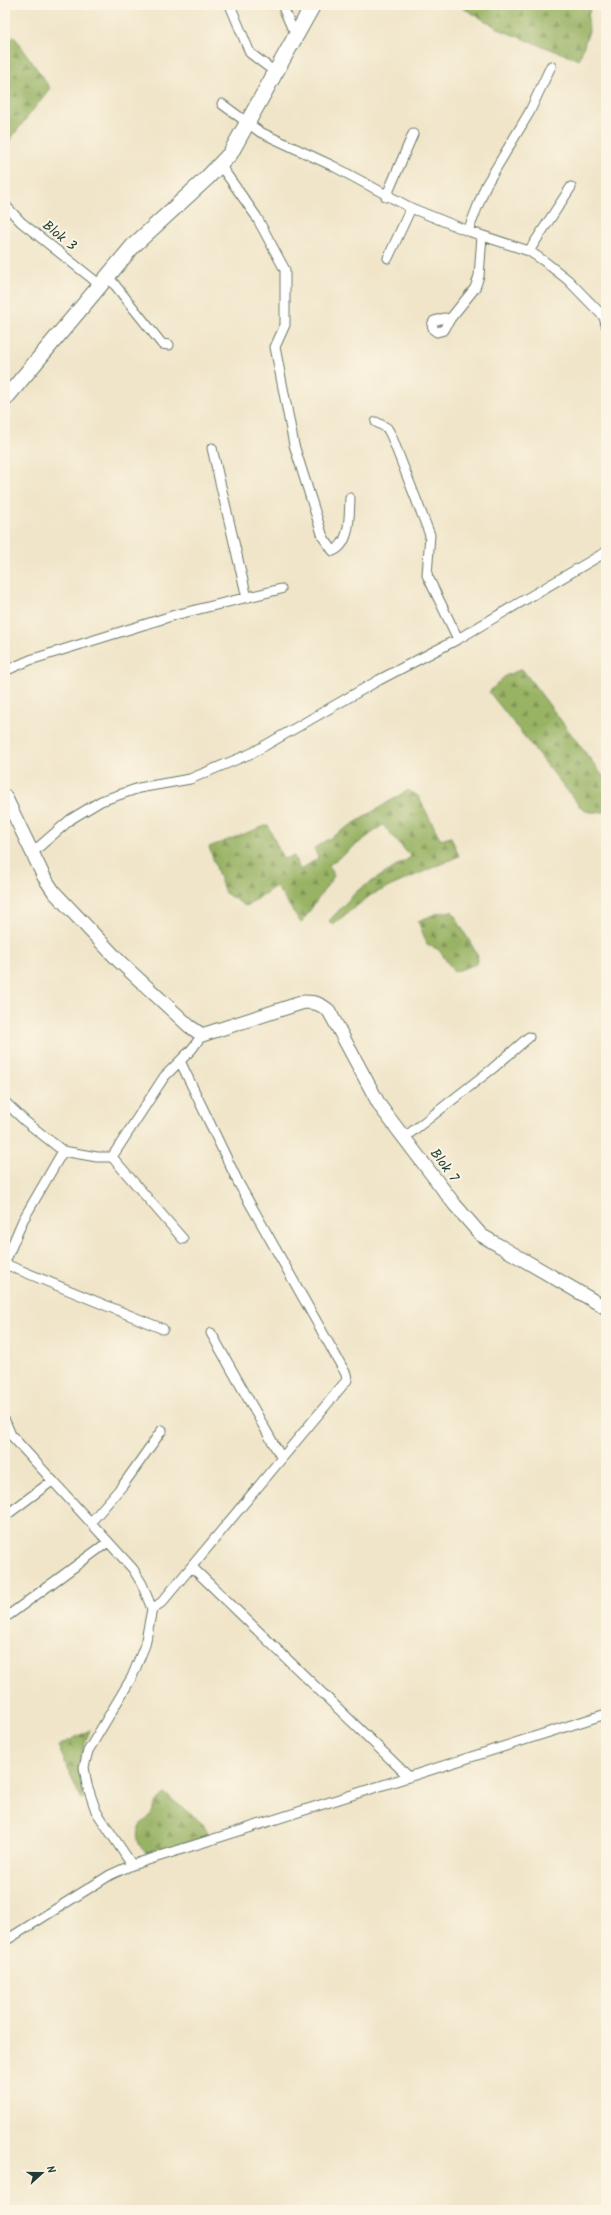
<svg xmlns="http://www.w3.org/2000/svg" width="611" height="2215" viewBox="0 0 611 2215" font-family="Kalam,sans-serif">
<defs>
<pattern id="forest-firs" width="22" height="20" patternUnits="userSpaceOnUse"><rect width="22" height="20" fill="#99b365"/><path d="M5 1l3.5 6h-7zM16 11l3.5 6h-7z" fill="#7c9354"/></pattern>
</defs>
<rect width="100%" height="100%" fill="#fcf5e5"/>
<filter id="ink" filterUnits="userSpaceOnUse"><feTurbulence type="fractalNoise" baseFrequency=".025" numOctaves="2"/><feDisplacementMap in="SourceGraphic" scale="8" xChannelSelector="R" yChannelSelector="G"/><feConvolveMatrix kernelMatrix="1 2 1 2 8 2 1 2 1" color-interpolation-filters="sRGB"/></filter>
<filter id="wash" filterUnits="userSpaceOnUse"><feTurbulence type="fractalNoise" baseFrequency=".012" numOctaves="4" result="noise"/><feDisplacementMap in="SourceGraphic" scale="16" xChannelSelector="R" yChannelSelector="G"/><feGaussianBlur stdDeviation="0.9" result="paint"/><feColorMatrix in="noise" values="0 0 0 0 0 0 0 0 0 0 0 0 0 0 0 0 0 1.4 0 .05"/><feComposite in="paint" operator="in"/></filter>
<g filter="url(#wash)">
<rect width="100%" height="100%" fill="#f0e5c9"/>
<path fill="url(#forest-firs)" stroke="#5c784c" d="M458,5H591L588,17L589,31L579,60L503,31Z
M14,36L50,88L5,146V45Z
M522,669L606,780V812H589L582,809L489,692L505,676Z
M408,790L418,796L441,840L451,837L459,856L371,895L332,925L329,921L357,891L411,857L383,825L329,865L334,876L301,923L276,886L246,906L225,893L209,847L268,825L283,859L294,856L300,870L318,858L314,848Z
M452,911L478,956L476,964L454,972L439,950L427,944L418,921L438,913Z
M90,1730C79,1757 80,1769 85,1798L81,1799L58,1746Z
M165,1794L203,1824L209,1836L149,1855C139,1848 134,1838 140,1825C142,1822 147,1820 149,1817C156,1808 154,1801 165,1794Z"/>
</g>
<g filter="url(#ink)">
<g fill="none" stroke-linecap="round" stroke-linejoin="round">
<g stroke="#687868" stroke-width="11">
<path id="street" d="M230,5L250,53L275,72
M282,5L292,28L297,32
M222,104L260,132L333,166L411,208L468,231L529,251L544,261L568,280L604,317L606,325
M220,165L256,216L285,270V325L275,347L294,445L323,537L333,551C351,544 349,514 350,498
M386,197L413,134
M5,205L21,222L99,284
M468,231L486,185L529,113L551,66
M529,251L571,187
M388,258L411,208
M107,275L162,344L169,345
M444,318L450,319L444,330L437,332L434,330L432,325L434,321Z
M450,319L475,288L479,276L482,236
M376,422L387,428L391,435L430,535L427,575L458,639
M212,448L247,598
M5,671L30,660L175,615L281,589
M33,852L71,819L101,801L139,788L190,779L252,753L379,680L458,639L606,552
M5,1102L25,1121L63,1151L97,1157H112L183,1239
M405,1137L492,1069L529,1037
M112,1157L164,1077L192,1049L202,1035
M5,1262L23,1220L63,1151
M5,1264L163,1329
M211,1333L281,1457
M5,1421L11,1435L133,1569L142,1584L152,1609L145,1645L132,1677L88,1751L84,1767L87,1785L96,1811L132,1865
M5,1516L52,1481
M91,1522L123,1485L162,1430
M192,1567L409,1777
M152,1609L162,1602L347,1380L346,1374L239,1184L180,1061
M9,1615L108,1542
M5,1941L110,1875L132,1865L606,1714"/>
</g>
<g stroke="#687868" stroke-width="15">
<path id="secondary" d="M5,796L44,877L54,892L119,961L189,1026L202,1035L304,1002C315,1002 321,1004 329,1011L380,1106L455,1205L481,1235L606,1308"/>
</g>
<g stroke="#687868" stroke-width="17">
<path id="primary" d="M5,399L133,246L207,178L230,154L313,5"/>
</g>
<use href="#street" stroke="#fff" stroke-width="9"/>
<use href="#secondary" stroke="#fff" stroke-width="13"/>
<use href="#primary" stroke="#fff" stroke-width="15"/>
</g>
</g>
<g text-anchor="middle" stroke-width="4" stroke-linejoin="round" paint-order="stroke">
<g font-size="14" fill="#1f3d34" stroke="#fcf5e5">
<text transform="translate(60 235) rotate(39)" y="5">Blok 3</text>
<text transform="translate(445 1165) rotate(53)" y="5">Blok 7</text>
</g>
</g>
<rect width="611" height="2215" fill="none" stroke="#fcf5e5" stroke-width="20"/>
<g transform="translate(42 2173) rotate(69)" stroke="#fcf5e5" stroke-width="3" paint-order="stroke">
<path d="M0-3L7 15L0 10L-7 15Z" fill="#1f3d34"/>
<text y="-6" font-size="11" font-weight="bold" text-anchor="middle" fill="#1f3d34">N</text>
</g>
</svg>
